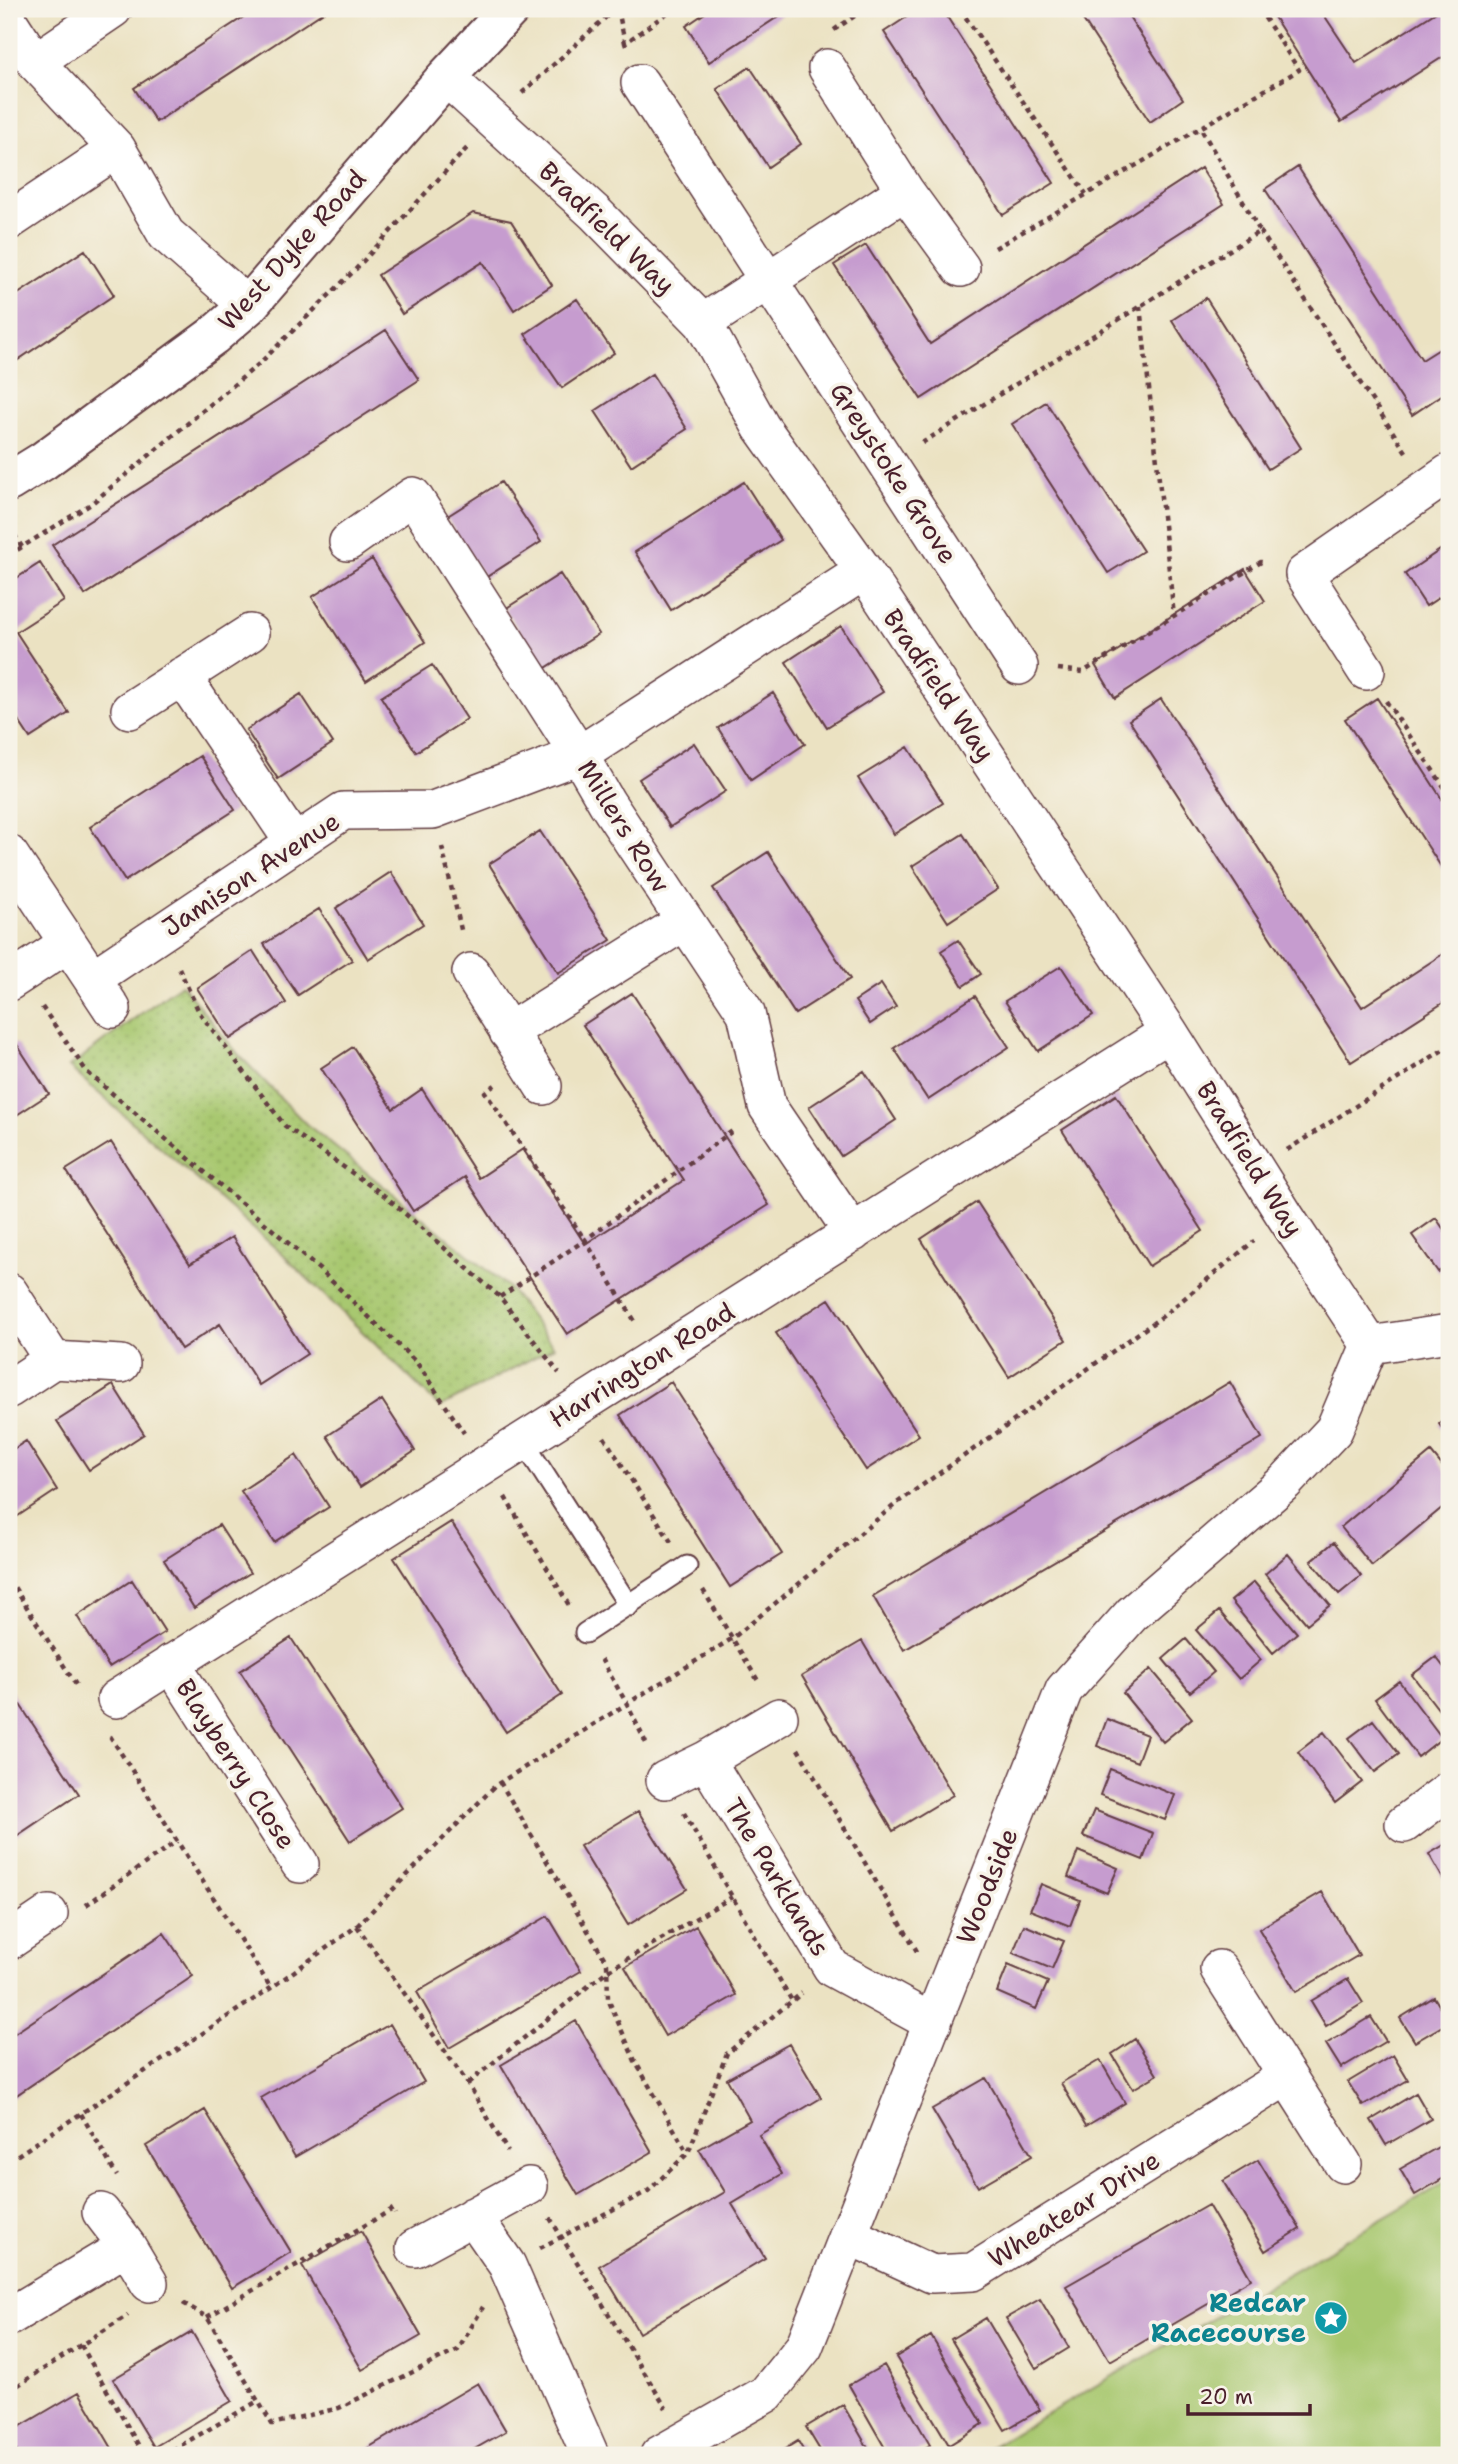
<svg xmlns="http://www.w3.org/2000/svg" width="1458" height="2464" viewBox="0 0 1458 2464" font-family="'Shantell Sans',sans-serif">
<defs>
<pattern id="park-dots" width="8" height="8" patternUnits="userSpaceOnUse" patternTransform="scale(1.75)"><rect width="8" height="8" fill="#a8c870"/><path d="M2 2h.1M6 6h.1" fill="none" stroke="#92ab61" stroke-width="1.8" stroke-linecap="round"/></pattern>
</defs>
<rect width="100%" height="100%" fill="#f7f3e8"/>
<filter id="ink" filterUnits="userSpaceOnUse"><feTurbulence type="fractalNoise" baseFrequency=".0143" numOctaves="2"/><feDisplacementMap in="SourceGraphic" scale="14" xChannelSelector="R" yChannelSelector="G"/><feConvolveMatrix kernelMatrix="1 2 1 2 8 2 1 2 1" color-interpolation-filters="sRGB"/></filter>
<filter id="wash" filterUnits="userSpaceOnUse"><feTurbulence type="fractalNoise" baseFrequency=".00686" numOctaves="4" result="noise"/><feDisplacementMap in="SourceGraphic" scale="28" xChannelSelector="R" yChannelSelector="G"/><feGaussianBlur stdDeviation="1.57" result="paint"/><feColorMatrix in="noise" values="0 0 0 0 0 0 0 0 0 0 0 0 0 0 0 0 0 1.4 0 .05"/><feComposite in="paint" operator="in"/></filter>
<g filter="url(#wash)">
<rect width="100%" height="100%" fill="#ebe2c2"/>
<path fill="#a8c870" stroke="#79744e" stroke-width="2" d="M1449,2180V2455H977Z"/>
<path fill="url(#park-dots)" stroke="#79744e" stroke-width="2" d="M181,984L238,1054L304,1122L508,1287L554,1347L440,1407L280,1252L69,1067Z"/>
<g id="blocks">
<path fill="#c69ccf" d="M256,9H328L156,122L134,88Z
M711,9H790L709,62L686,26Z
M919,9H942L1054,183L1003,215L884,32Z
M1076,9H1124L1183,99L1150,122Z
M1269,9H1320L1356,63L1441,9H1449V53L1341,122Z
M750,67L801,144L768,167L717,89Z
M1298,167L1422,360L1449,343V390L1412,415L1265,189Z
M1201,168L1224,204L921,399L834,265L866,245L930,344Z
M473,213L511,221L552,285L514,310L483,262L402,314L378,275Z
M85,250L114,295L9,366V300Z
M1206,298L1301,448L1268,469L1172,320Z
M577,299L614,353L562,388L525,334Z
M386,330L419,380L85,595L52,545Z
M652,374L687,429L631,466L595,411Z
M1046,402L1143,551L1108,573L1012,424Z
M501,482L541,542L485,578L446,517Z
M744,482L781,540L671,610L635,552Z
M1449,544V591L1426,606L1405,574Z
M372,559L425,642L366,681L312,597Z
M40,563L64,601L16,632L69,713L30,738L9,706V583Z
M1245,569L1265,601L1115,698L1095,665Z
M560,574L599,634L544,669L505,609Z
M841,626L883,692L827,727L786,662Z
M432,665L467,719L416,752L381,697Z
M773,693L805,744L751,780L718,728Z
M301,694L333,743L278,779L246,730Z
M1377,698L1449,810V879L1345,719Z
M1161,699L1362,1007L1449,950V999L1351,1062L1129,720Z
M694,743L726,791L670,827L639,779Z
M908,747L943,803L894,834L858,778Z
M200,756L235,810L125,881L90,827Z
M540,831L611,940L558,973L489,864Z
M963,834L998,889L948,922L912,866Z
M768,852L850,979L795,1014L713,888Z
M391,872L423,924L368,959L336,908Z
M319,909L352,960L298,995L264,944Z
M958,940L981,974L963,986L941,951Z
M253,951L286,1003L230,1039L197,988Z
M1061,966L1093,1015L1038,1051L1005,1001Z
M881,984L896,1007L870,1024L855,1001Z
M632,993L769,1205L567,1334L465,1177L413,1211L321,1068L353,1047L393,1109L422,1089L479,1178L523,1149L585,1244L684,1180L583,1025Z
M975,996L1009,1047L928,1100L894,1048Z
M16,1043L49,1094L9,1120V1047Z
M864,1071L896,1120L841,1156L809,1107Z
M1116,1095L1203,1231L1149,1266L1062,1130Z
M111,1142L190,1264L232,1237L307,1354L259,1385L220,1324L181,1349L66,1170Z
M977,1202L1066,1340L1009,1377L921,1239Z
M1436,1218L1449,1237V1265L1438,1272L1412,1235Z
M829,1299L919,1435L866,1470L776,1333Z
M671,1382L782,1554L730,1587L620,1415Z
M1230,1382L1262,1438L904,1650L873,1596Z
M113,1385L144,1434L89,1470L57,1421Z
M382,1400L415,1451L360,1487L327,1436Z
M1449,1417V1438L1439,1424Z
M26,1441L57,1490L9,1522V1452Z
M1431,1452L1449,1474V1502L1372,1566L1341,1527Z
M296,1455L329,1507L274,1542L241,1491Z
M451,1522L562,1695L506,1732L394,1558Z
M219,1525L250,1573L194,1608L164,1560Z
M1334,1542L1361,1576L1339,1594L1311,1561Z
M1288,1554L1330,1605L1307,1624L1265,1574Z
M132,1580L165,1632L109,1667L77,1616Z
M1254,1582L1297,1633L1273,1653L1231,1601Z
M1219,1611L1261,1660L1239,1679L1196,1630Z
M291,1638L402,1808L350,1841L240,1671Z
M1186,1639L1214,1672L1190,1692L1163,1659Z
M862,1641L953,1795L893,1831L802,1676Z
M1436,1657L1449,1674V1723L1412,1675Z
M1151,1669L1192,1718L1163,1742L1123,1693Z
M1399,1681L1442,1738L1418,1757L1375,1699Z
M9,1688L79,1794L15,1837L9,1828Z
M1107,1719L1147,1735L1137,1762L1097,1746Z
M1373,1720L1399,1754L1375,1772L1349,1738Z
M1324,1732L1362,1782L1335,1803L1298,1752Z
M1110,1769L1175,1795L1165,1820L1100,1795Z
M1094,1810L1153,1833L1143,1860L1083,1836Z
M638,1811L687,1889L628,1925L580,1846Z
M1449,1842V1889L1429,1854Z
M1078,1851L1118,1868L1107,1893L1068,1877Z
M1041,1884L1080,1900L1070,1926L1030,1910Z
M1322,1892L1359,1955L1296,1992L1259,1929Z
M548,1916L581,1971L449,2048L417,1992Z
M1024,1925L1064,1941L1052,1969L1013,1953Z
M696,1926L736,1995L665,2036L625,1967Z
M164,1933L193,1976L9,2100V2037Z
M1008,1965L1048,1982L1036,2009L997,1992Z
M1348,1979L1363,2003L1326,2026L1311,2001Z
M1434,1997L1449,2022L1415,2042L1400,2018Z
M1371,2017L1386,2041L1341,2068L1326,2044Z
M576,2021L652,2152L578,2195L501,2065Z
M390,2024L424,2082L295,2157L261,2098Z
M1135,2039L1157,2075L1133,2089L1112,2054Z
M789,2044L821,2098L759,2135L782,2174L732,2204L765,2258L639,2333L599,2266L725,2192L699,2149L750,2120L727,2079Z
M1393,2055L1408,2080L1363,2106L1348,2082Z
M1100,2060L1125,2103L1086,2126L1061,2083Z
M986,2078L1032,2156L978,2187L932,2109Z
M1416,2093L1431,2119L1386,2145L1371,2120Z
M205,2110L291,2252L232,2288L146,2146Z
M1449,2141V2175L1415,2195L1400,2169Z
M1258,2160L1300,2229L1265,2251L1223,2181Z
M1208,2205L1251,2279L1110,2361L1066,2286Z
M361,2231L421,2336L362,2370L302,2265Z
M1040,2299L1069,2348L1036,2368L1006,2318Z
M986,2318L1040,2410L1005,2430L951,2339Z
M192,2332L232,2401L154,2447L113,2379Z
M931,2336L983,2424L949,2445L896,2357Z
M884,2365L930,2445L912,2455H889L849,2385Z
M478,2383L506,2431L464,2455H356Z
M79,2392L116,2455H19L9,2438V2433Z
M843,2405L872,2455H823L806,2427Z
M798,2441L806,2455H775Z"/>
</g>
</g>
<g filter="url(#ink)">
<use href="#blocks" fill-opacity="0" stroke="#623c42" stroke-width="2"/>
<g fill="none" stroke-linecap="round" stroke-linejoin="round">
<g stroke="#623c42" stroke-width="23">
<path id="service" d="M523,1441L629,1606
M585,1633L687,1566"/>
</g>
<g stroke="#623c42" stroke-width="40">
<path id="minor" d="M9,22L35,62L117,149L166,234L248,306
M35,62L113,9
M827,68L905,191L961,268
M446,77L595,213L703,323L761,427L864,571L1169,1032L1285,1216L1370,1345
M640,83L1019,666
M9,221L117,149
M703,323L905,191
M348,542L413,496L579,755L607,803L746,1013L767,1106L853,1233
M1366,671L1304,574L1449,473
M182,676L294,843
M130,710L250,633
M9,854L112,1009
M471,972L543,1086
M92,979L343,811L433,810L579,755L864,571
M9,982L67,944
M508,1032L685,921
M9,1292L53,1360
M1370,1345L1449,1333
M9,1389L53,1360L121,1364
M171,1663L300,1864
M116,1699L1169,1032
M706,1760L832,1968L933,2023
M665,1780L706,1760L779,1717
M1404,1824L1449,1790
M9,1941L49,1914
M1219,1969L1343,2164
M101,2212L127,2246L149,2283
M473,2216L507,2265L590,2455
M848,2235L932,2274L973,2272L1287,2076
M415,2248L529,2186
M9,2317L127,2246
M659,2455L766,2394L804,2347L1064,1690L1132,1614L1285,1482L1334,1430L1370,1345"/>
</g>
<g stroke="#623c42" stroke-width="42">
<path id="tertiary" d="M9,482L43,461L213,336L248,306L446,77L510,9"/>
</g>
<path stroke="#623c42" stroke-width="4.5" stroke-dasharray="5 5" stroke-linecap="butt" d="M618,9L625,43
M960,9L1086,194
M834,30L865,9
M626,46L625,43L673,9
M522,93L615,9
M1260,231L1408,455
M995,248L1299,70L1259,9
M1140,306L1174,616
M922,443L1260,231L1200,127
M9,526L22,547
M9,555L91,504L260,363L355,270L467,148
M1058,669L1083,672L1261,562L1266,563
M1386,701L1449,794
M442,847L462,934
M179,968L199,1012L285,1126L385,1196L500,1297L559,1373
M42,1007L87,1072L320,1270L417,1363L464,1433
M495,1085L485,1092L585,1240L636,1323
M1287,1150L1449,1046
M500,1297L585,1240L735,1129
M604,1437L671,1542
M505,1497L570,1607
M9,1579L78,1688
M703,1590L760,1684
M601,1659L627,1704L648,1747
M110,1736L271,1988
M798,1749L918,1953
M500,1782L607,1963L608,1999L635,2061L687,2152
M684,1813L792,2001
M86,1905L177,1841
M357,1926L468,2084L508,2152
M468,2083L607,1971L732,1897
M81,2114L117,2176
M9,2161L271,1988L357,1926L496,1785L733,1638L897,1503L1163,1316L1254,1241
M550,2218L666,2408
M540,2248L648,2191L688,2153L727,2053L802,1993
M183,2303L207,2317L272,2424L339,2408L458,2350L483,2307
M207,2317L393,2209L395,2214
M81,2345L144,2455
M9,2391L128,2315
M164,2455L258,2401"/>
<use href="#service" stroke="#fff" stroke-width="19"/>
<use href="#minor" stroke="#fff" stroke-width="37"/>
<use href="#tertiary" stroke="#fff" stroke-width="38"/>
</g>
</g>
<defs>
<g id="sight-disc" transform="scale(1.75)"><circle r="9.5" fill="#0f9aa8" stroke="#f7f3e8"/><path d="M0-6L1.8-2.2L6-1.7L2.9 1.2L3.7 5.4L0 3.3L-3.7 5.4L-2.9 1.2L-6-1.7L-1.8-2.2Z" fill="#fff"/></g>
</defs>
<g fill-rule="evenodd">
<use href="#sight-disc" x="1331" y="2318"/>
</g>
<g text-anchor="middle" stroke-width="7" stroke-linejoin="round" paint-order="stroke">
<g font-size="26" fill="#4a1f2b" stroke="#f7f3e8">
<text transform="translate(607 228) rotate(44)" y="9">Bradfield Way</text>
<text transform="translate(292 250) rotate(-48)" y="9">West Dyke Road</text>
<text transform="translate(894 473) rotate(57)" y="9">Greystoke Grove</text>
<text transform="translate(939 685) rotate(56)" y="9">Bradfield Way</text>
<text transform="translate(624 826) rotate(58)" y="9">Millers Row</text>
<text transform="translate(251 874) rotate(-33)" y="9">Jamison Avenue</text>
<text transform="translate(1250 1159) rotate(58)" y="9">Bradfield Way</text>
<text transform="translate(642 1365) rotate(-32)" y="9">Harrington Road</text>
<text transform="translate(236 1764) rotate(57)" y="9">Blayberry Close</text>
<text transform="translate(777 1877) rotate(59)" y="9">The Parklands</text>
<text transform="translate(987 1886) rotate(-68)" y="9">Woodside</text>
<text transform="translate(1074 2209) rotate(-32)" y="9">Wheatear Drive</text>
</g>
<g font-size="26" font-weight="bold" fill="#0d838f" stroke="#f7f3e8" text-anchor="end">
<text x="1306" y="2312">Redcar<tspan x="1306" dy="30">Racecourse</tspan></text>
</g>
</g>
<rect width="1458" height="2464" fill="none" stroke="#f7f3e8" stroke-width="35"/>
<path d="M1188 2404v10h122v-10" fill="none" stroke="#4a1f2b" stroke-width="3.5"/>
<text x="1199" y="2404" font-size="21" fill="#4a1f2b" stroke="#f7f3e8" stroke-width="5" paint-order="stroke">20 m</text>
</svg>
